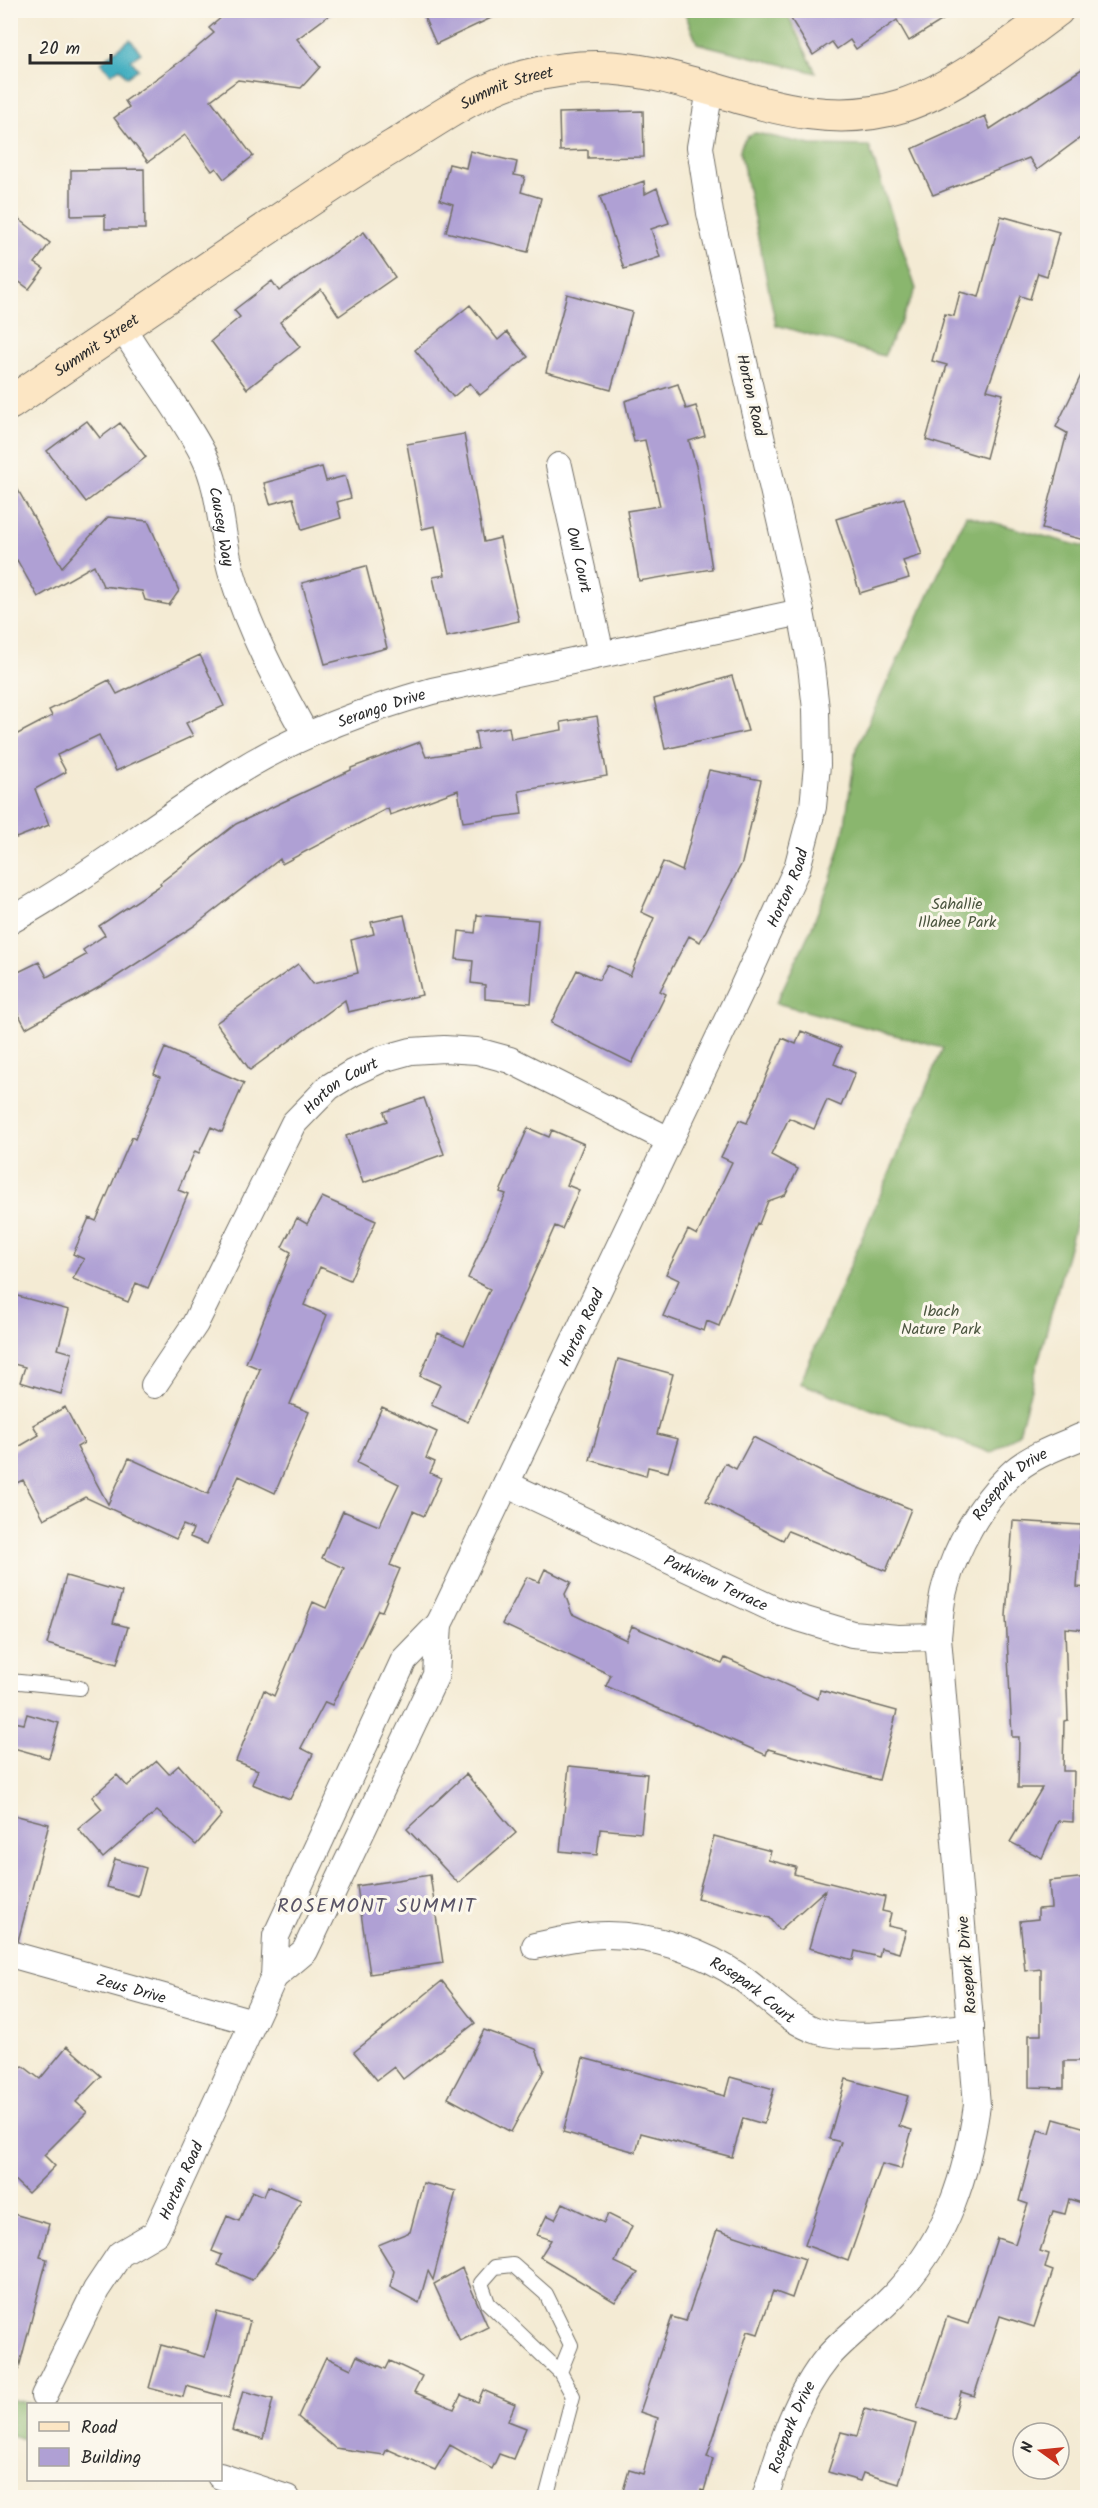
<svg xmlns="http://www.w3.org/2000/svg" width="1098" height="2508" viewBox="0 0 1098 2508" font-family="Kalam,sans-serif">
<rect width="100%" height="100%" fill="#fbf7ec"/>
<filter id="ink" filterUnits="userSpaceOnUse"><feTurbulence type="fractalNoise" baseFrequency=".0167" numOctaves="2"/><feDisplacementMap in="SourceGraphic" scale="12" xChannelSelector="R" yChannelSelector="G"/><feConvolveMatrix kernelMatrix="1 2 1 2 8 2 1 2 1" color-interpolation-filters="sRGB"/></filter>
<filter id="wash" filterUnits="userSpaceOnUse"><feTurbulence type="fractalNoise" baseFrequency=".008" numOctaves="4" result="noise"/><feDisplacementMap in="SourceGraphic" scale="24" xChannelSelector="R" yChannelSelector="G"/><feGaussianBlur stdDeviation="1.35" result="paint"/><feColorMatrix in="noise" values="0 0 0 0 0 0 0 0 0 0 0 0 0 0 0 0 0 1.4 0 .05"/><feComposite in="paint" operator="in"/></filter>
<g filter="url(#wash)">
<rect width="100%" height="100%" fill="#f4ebd4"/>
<path fill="#8ab66e" stroke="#5a704c" stroke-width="1.5" d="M684,11H786L816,73L697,43Z
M756,133L811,145L869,146L916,289L884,356L776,325L740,150C743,140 747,135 756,133Z
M966,515L1088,548L1087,1180L1019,1433L991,1453L800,1383L943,1048L776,1003L811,929L831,879L844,831L856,749Z
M10,2399L32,2404H28V2440L11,2435Z"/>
<path fill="#42aec0" stroke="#366c76" stroke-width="1.5" d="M130,39L141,53L131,60L138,69L127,77L120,68L111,74L101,62Z"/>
<g id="blocks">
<path fill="#afa0d4" d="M230,10H336L297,39L320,67L301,88L238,80L211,100L253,156L224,179L216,168L212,171L185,135L148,162L114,118L129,107L125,101L181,61L214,33L209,28Z
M421,10H508L436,44Z
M804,10H959L909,41L897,20L856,49L850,40L837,49L832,42L813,55L791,19Z
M1088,65V132L1037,170L1029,158L933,195L912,149L985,116L990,129Z
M643,111L644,157L588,158V150L560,151L559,113Z
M470,151L517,162L514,175L525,177L521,192L541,198L528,252L446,232L453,204L440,200L449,164L466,168Z
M144,169L145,229H105V215L71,216V170Z
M644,181L645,194L657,188L669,223L651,229L660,257L624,269L600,197Z
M10,212L50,243L35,263L44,269L29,289L10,275Z
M1001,216L1059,232L1047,276L1038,273L1030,299L1020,296L987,390L1003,394L986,458L926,440L947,365L932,361L945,314L954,316L960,292L979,297Z
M364,232L395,277L339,316L321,289L280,322L300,347L247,389L211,341L240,317L234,310L272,281L279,291Z
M567,294L632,312L611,390L546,372Z
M470,305L498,340L507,332L528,357L480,395L470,383L453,397L415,350Z
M1088,361V541L1042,529L1067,433L1056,427Z
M678,384L686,409L696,406L705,436L689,441L696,466L712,569L639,581L627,511L660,506L645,440L634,442L625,401Z
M87,421L100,438L120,423L146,457L86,502L47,451Z
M464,434L484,542L500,538L519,621L446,637L433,577L445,575L435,526L422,529L407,444Z
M322,467L326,481L345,476L351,498L337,502L341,518L302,530L293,498L270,504L264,483Z
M10,476L62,567L108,517L148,521L179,591L169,605L145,600L142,591L103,586L94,565L38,597L17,560L10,564Z
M904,498L922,555L903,561L909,578L860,593L836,519Z
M366,566L387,648L325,664L302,583Z
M200,655L224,706L186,723L193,736L116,771L99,735L57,755L66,772L35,789L49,825L16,838L10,827V738L52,716L49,710L109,680L117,694Z
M732,676L748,731L665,749L654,699Z
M597,716L607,776L519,791L522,814L463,822L458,790L390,815L388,808L282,864L280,859L194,926L105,984L26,1028L10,998V976L39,962L47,977L86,955L83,950L105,935L99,926L161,885L160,883L236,824L351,770V768L420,742L426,757L478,749L475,732L509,727L511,739L562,730L561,722Z
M709,770L761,780L742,863L700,942L689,936L660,991L666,994L632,1063L551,1023L577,970L599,980L607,965L630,976L654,918L641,912L663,862L682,871Z
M404,915L422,995L348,1012L345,1000L250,1070L216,1023L298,964L313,984L358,973L351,940L374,934L371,922Z
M477,915L538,920L531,1003L485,999V985L471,983L473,961L456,959L459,931L475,933Z
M801,1031L841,1047L834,1064L855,1073L841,1106L827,1100L814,1129L789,1118L771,1155L798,1169L785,1195L768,1201L759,1224L757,1223L719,1326L707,1321L704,1331L663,1316L679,1280L666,1274L688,1230L697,1235L732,1162L721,1157L739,1120L747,1123L782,1038L796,1044Z
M165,1048L244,1083L222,1132L211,1127L199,1153L195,1151L178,1190L188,1194L148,1288L136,1283L128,1302L73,1279L84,1259L73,1254L89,1218L96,1221L132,1137L135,1139L160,1077L154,1074Z
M424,1098L444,1154L363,1183L346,1136L387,1121L384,1112Z
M528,1128L549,1137L552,1130L584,1144L567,1185L579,1190L562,1229L555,1226L468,1422L431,1405L440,1385L420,1376L438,1333L464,1345L490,1289L468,1278L506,1194L500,1192Z
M322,1197L376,1221L350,1280L320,1267L304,1305L327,1315L290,1404L309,1412L275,1493L239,1476L207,1544L190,1537L193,1529L183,1525L176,1539L85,1497L44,1519L23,1480L10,1486V1452L39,1435L33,1425L65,1407L84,1443L77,1447L108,1504L129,1458L208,1494L260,1369L246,1363L291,1252L282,1247L297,1218L307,1224Z
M10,1294L69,1310L58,1349L72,1353L61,1394L20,1382L25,1367L10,1363Z
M618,1359L673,1374L657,1434L678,1439L668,1472L648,1467L646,1476L590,1460Z
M382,1407L437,1432L426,1458L435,1462L430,1473L441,1478L424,1516L413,1511L390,1565L400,1569L382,1611L378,1610L332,1705L325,1702L301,1748L313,1754L290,1799L252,1784L258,1770L236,1761L264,1690L274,1696L313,1602L326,1608L344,1568L322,1558L343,1511L379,1526L399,1484L357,1463Z
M753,1437L833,1478L911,1509L886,1571L788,1531L783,1540L706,1501L725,1463L736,1469Z
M1013,1521L1081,1525L1077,1587L1088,1588L1085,1630L1065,1628L1068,1720L1064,1721L1063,1771H1074L1073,1822L1058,1821L1042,1858L1010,1842L1042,1788H1018L1019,1737H1012L1006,1616Z
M545,1569L571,1582L565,1594L572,1614L626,1640L632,1626L722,1664L725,1658L818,1699L820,1690L897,1711L879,1780L768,1749L766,1755L606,1686L611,1675L502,1624L527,1577L539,1582Z
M66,1576L122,1592L113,1623L128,1627L117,1664L47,1644Z
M27,1714L59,1723L49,1758L10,1747V1721L24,1724Z
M157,1761L169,1774L179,1765L222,1815L196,1845L157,1811L103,1858L78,1829L102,1809L92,1797L117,1775L127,1786Z
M569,1766L647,1774L641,1833L600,1829L597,1855L560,1851Z
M466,1774L516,1833L458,1883L407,1829Z
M10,1814L49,1824L18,1941L10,1939Z
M714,1836L771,1851L768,1860L796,1867L794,1874L885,1897L882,1911L891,1913L888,1926L906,1930L899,1953L881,1948L879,1957L855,1951L853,1960L809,1948L825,1890L780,1930L770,1918L697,1898Z
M115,1859L146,1868L138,1896L107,1887Z
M430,1875L443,1963L370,1974L357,1886Z
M1088,1877V2061H1064V2088L1029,2087V2035H1041V1969L1025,1971L1020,1921L1038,1919V1909L1051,1908L1049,1881Z
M442,1981L475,2023L403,2079L394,2067L377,2080L354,2052Z
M484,2030L536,2049L544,2070L511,2132L448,2098Z
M67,2046L101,2076L76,2102L87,2112L44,2155L55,2166L28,2193L10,2176V2079L23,2066L40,2079Z
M583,2058L725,2096L730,2077L774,2089L764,2124L743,2118L732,2157L641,2133L636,2152L563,2132Z
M846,2079L908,2096L899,2126L912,2130L901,2169L882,2164L848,2261L805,2245L841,2142L829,2139Z
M1054,2119L1086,2128L1088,2182L1082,2203L1069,2199L1065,2214L1053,2211L1040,2251L1049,2254L1045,2268L1053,2271L1034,2327L1000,2316L974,2396L961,2392L953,2419L917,2407L947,2317L968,2324L997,2238L1015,2244L1028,2204L1019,2201L1038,2130L1050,2133Z
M423,2183L456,2191L433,2280L428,2271L419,2303L390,2287L394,2271L378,2245L410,2232Z
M268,2186L301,2200L275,2250L252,2280L218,2265L222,2255L212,2251L227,2216L239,2221L252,2191L264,2196Z
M563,2203L604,2223L608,2214L632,2226L615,2262L638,2273L615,2302L540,2257L551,2240L537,2235L547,2215L555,2219Z
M10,2213L49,2224L40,2257L47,2259L18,2372L10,2371Z
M717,2230L805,2259L792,2298L773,2291L758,2334L748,2331L707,2457L713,2459L704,2491L701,2490L699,2498H621L629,2470L643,2474L658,2418L640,2412L672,2317L686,2321Z
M462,2268L488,2327L460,2341L434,2284Z
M217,2312L250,2321L229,2398L186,2386L183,2397L149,2388L161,2345L205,2357Z
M357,2356L386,2369L390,2361L422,2376L414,2392L454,2409L461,2395L478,2402L483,2390L515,2404L508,2421L526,2428L513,2459L499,2454L492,2469L450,2445L435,2470L387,2449L384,2455L335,2448L298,2417L326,2357L351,2369Z
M243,2391L273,2399L263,2439L232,2430Z
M865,2409L916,2424L899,2484L863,2473L860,2481L828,2472L841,2432L857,2436Z"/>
</g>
</g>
<g filter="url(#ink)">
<use href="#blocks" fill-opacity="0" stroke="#716e66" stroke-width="1.5"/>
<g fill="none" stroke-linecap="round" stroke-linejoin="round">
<g stroke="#716e66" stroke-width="16">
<path id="lane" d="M10,1681L80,1688
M546,2498L573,2396L560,2372L488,2303L481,2283L495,2267L513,2265L546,2294L571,2345L560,2372"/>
</g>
<g stroke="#716e66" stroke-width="28">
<g id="street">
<path id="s1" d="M122,327C148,370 180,410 203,454C222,492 220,534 232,574C249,630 277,683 306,735"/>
<path id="s2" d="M559,466L601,654"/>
<path id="s3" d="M10,921C90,876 161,819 239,771C299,734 365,710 432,691L801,612"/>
<path id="s4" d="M154,1385L195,1324L294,1123L329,1087L352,1073L382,1059L411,1051L444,1049L477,1051L510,1060L669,1140"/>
<path id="s5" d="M506,1484L782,1613L852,1634L898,1638L938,1637"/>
<path id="s6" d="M535,1946C558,1941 583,1935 607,1935C654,1935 705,1952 743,1979C767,1996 789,2022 818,2031C858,2043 928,2029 971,2027"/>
<path id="s7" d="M10,1954L253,2022"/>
<path d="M274,1977L305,1951L436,1675L439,1624"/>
<path id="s8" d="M44,2396L96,2290L120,2254L156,2233L274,1977L276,1936L404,1660L439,1624L443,1616L741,991L797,868L813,807L817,765L816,709L811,666L801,612L710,213L700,147L710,90"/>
<path d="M220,2476L287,2498"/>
<path id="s9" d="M765,2498C780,2449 795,2397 828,2357C849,2333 877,2315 898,2291C947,2238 967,2175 977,2105L938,1637C940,1621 940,1603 945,1587C956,1547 980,1504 1010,1475C1029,1456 1062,1445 1088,1434"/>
</g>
</g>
<g stroke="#716e66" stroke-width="35">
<g id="secondary">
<path id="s10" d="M10,403C90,349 170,294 250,240C298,208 345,175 394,146C435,121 477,90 524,77C553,70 582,66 612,68C711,75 800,138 901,106C953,90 1013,43 1057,10"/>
</g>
</g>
<use href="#lane" stroke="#fff" stroke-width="14"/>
<use href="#street" stroke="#fff" stroke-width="26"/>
<use href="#secondary" stroke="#fce6c4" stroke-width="33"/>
</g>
</g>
<g text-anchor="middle" stroke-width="6" stroke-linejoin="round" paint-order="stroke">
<g font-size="16" fill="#2b2b2b" stroke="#fbf7ec">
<text dy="6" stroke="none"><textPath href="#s10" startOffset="590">Summit Street</textPath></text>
<text dy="6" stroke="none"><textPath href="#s10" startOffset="104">Summit Street</textPath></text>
<text transform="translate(752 395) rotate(77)" y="6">Horton Road</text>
<text dy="6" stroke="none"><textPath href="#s1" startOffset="226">Causey Way</textPath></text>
<text dy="6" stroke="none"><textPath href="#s2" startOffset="96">Owl Court</textPath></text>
<text dy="6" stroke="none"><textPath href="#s3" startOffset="430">Serango Drive</textPath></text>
<text dy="6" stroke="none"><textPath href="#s8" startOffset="1695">Horton Road</textPath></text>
<text dy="6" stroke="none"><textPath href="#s4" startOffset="358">Horton Court</textPath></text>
<text dy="6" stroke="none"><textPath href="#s8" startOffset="1209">Horton Road</textPath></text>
<text dy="6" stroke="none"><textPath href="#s9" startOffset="1102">Rosepark Drive</textPath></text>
<text dy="6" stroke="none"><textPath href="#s5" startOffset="232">Parkview Terrace</textPath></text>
<text transform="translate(966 1965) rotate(-95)" y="6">Rosepark Drive</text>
<text dy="6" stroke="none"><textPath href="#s7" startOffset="126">Zeus Drive</textPath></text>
<text dy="6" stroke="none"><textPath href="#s6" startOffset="232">Rosepark Court</textPath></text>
<text dy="6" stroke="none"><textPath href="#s8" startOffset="261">Horton Road</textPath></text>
<text dy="6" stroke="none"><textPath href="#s9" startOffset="76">Rosepark Drive</textPath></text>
</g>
<g font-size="16" fill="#4c5640" stroke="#fbf7ec">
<text x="957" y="909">Sahallie<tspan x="957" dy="18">Illahee Park</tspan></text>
<text x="941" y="1316">Ibach<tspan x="941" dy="18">Nature Park</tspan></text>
</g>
<g font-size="20" letter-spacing="1.5" fill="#595466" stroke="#fbf7ec">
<text x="377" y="1912">ROSEMONT SUMMIT</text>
</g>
</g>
<rect width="1098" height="2508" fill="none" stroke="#fbf7ec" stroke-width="36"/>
<rect x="27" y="2403" width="195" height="78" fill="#fbf7ec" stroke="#a8a59f" stroke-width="1.5"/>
<rect x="39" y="2422" width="30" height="9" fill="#fce6c4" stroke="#a8a59f" stroke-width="1.5"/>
<text x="81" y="2433" font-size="18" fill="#2b2b2b">Road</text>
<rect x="39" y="2448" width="30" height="18" fill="#afa0d4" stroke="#a8a59f" stroke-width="1.5"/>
<text x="81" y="2463" font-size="18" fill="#2b2b2b">Building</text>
<g transform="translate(1041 2451) rotate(285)"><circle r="28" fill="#fbf7ec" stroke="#a8a59f" stroke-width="1.5"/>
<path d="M0-4.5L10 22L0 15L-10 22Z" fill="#c8321e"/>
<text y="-9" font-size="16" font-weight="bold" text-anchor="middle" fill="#2b2b2b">N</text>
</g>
<path d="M30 54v9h81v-9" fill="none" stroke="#2b2b2b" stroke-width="3"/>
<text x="39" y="54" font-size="18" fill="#2b2b2b" stroke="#fbf7ec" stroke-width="4.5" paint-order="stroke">20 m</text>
</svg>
